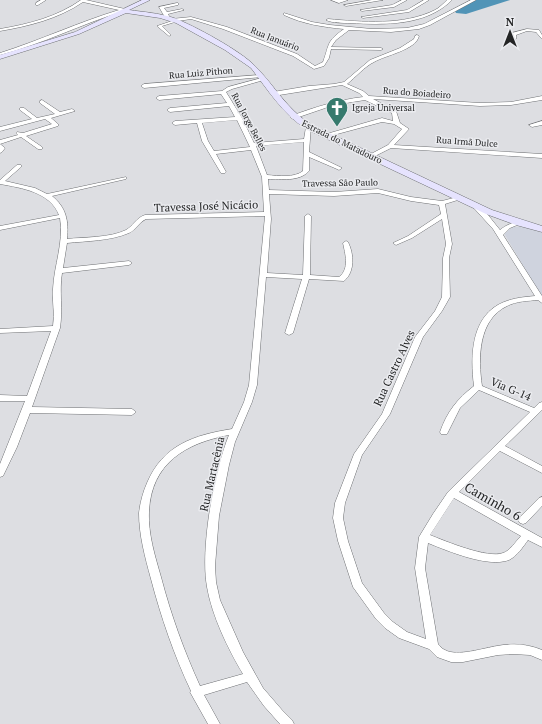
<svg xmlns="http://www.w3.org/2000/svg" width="542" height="724" viewBox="0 0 542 724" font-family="'PT Serif',serif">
<rect width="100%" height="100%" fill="#dddee2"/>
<path fill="#cfd3de" d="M513,227H521L542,231V298L504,233Z"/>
<path fill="#5194b7" d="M475,0H510L466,14L456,13L455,11Z"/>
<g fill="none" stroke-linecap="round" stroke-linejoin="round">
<g stroke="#6e7073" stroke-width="1">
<path id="minor" d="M41,0H46L38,5H36V3Z
M81,0H86L125,9L123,11C82,24 42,44 0,55V53C41,40 79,22 119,10L83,2C58,19 29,26 0,31V29C29,24 57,17 81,0Z
M331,0H348L339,3Z
M372,0H383L346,6L344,5Z
M402,0H407L394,7L362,11L360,10L392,5Z
M424,0H429L409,12L363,18L361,17L407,10Z
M447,0H452C426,26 385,25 350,23C343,23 332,23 326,20L328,19C362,22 403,26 435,10C439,8 443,4 447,0Z
M471,0H476L430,25L419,29L391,32L349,30L336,40L331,47L381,48L383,49L381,50L331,49L329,58L324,66L314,69L293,56L223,29L191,19L178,21L162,26L171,35L169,36L157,26L172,21L171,19L191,17L227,27L297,54L315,66L323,62C330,43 326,42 344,29C323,27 303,24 284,15V13L312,22L330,25L372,29L407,28L424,24Z
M177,3H178V5L164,8L167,12L182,9L184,10L168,14L170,18L166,19L159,7Z
M527,29L539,30L542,35V39L536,32L527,31L516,35V39L512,38V33Z
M417,35L419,36C416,50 386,55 374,62C364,67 356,77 347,84L363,91L369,96L480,103L511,102L542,96V100L511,105L480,106L373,99L396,111L400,123L409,129L394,145L542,154V158L391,148L371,158L368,156L369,155L388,145L402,129L394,124L382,122L326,137L323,135L382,118L393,121L392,113L365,100L334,105L293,119L290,117L291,116C315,107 338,100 363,97L359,93L342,85L273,96L270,94L273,92L309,86L334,84L344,82L370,60L400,48L414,39L415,36Z
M260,75L262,76V77L144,88L141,86L144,84Z
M262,78L264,79V80L232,89L226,92L242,118L254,143L304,139L306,127L311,126L309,152L342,168L339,170L337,169L309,157V171C299,182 281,179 268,179L269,190L334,192L378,189L411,197L442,201L461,196L464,198L445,204L452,244L449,258L450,297L442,311L423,337L390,414L362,455L345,503L343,518L348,541L362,583L384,613L393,622L407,632L426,639L415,568L419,537L433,514L448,492L530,412L479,390L460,408L447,434H441L440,432C447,412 457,399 474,386C470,356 471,315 504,302C514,298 524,297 535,296L493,229L472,206L473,205H477L488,215L500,230C506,225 512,223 519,221L522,223L510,228L503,235L542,296V303L538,300C528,301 517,301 507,306C478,320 478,358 482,386L534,408L539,403L542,402V410L505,446L542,466V473L500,451L459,492L542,538V547L528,540C523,547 517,556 509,560C488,568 448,551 428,543L425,568L438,644C440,646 442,649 445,650C457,657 484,648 497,646C512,643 528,644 542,650V660L530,655L513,654L498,655L463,662H451L437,657L429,649L399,638L385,628L376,619L353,587L338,541L333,518L335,503L354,454L382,414L415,337L435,311L442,297L443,258L446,244L442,219L412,238L396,245L393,243L408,236L441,214L439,205L411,201L378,193L334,196L269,194L271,219L267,273L303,275L305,216L308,214L311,216L310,275L339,277C350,269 345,253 343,243L346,241L348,242C354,254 355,272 344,281L309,279L293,333L289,335L285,333L302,279L266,277L257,385L252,402L235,442L229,465L219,516L215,566L216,582L220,600L243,652L263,688L282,710L292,720L294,724H280L264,706L247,682L204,695L220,724H208L190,692L191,691C174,655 161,617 151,579C145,557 139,535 139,513C140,503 143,492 147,483C163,445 194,435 232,429L244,402L249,385L265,216L146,219C139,222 136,230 129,233C110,241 87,241 67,243L63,268L129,261L132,263L129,265L62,273C59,292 63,309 60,328L32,407L132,409L136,412L132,415L30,413L17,447L3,476L0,477V464L25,401H0V395L27,396L51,331L0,333V329L53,326C55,313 52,301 53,289C54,265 64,243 60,218L0,230V226L59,215C50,192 22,188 0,184V180L17,165H21V167L5,181L35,188L47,194L126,177V179L52,196C66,207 69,221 67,239C84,237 110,238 126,230C133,226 136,218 145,215L264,212L262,177L251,150L216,154L226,172L225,173H221L202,141L197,123L175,125L172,123L175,121L235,117L229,106L170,112L167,110L170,108L227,103L221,94L159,100L156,98L159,96L222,91L228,87ZM237,120L250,147L214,151L208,141L202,123ZM304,142L303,171C294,178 279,176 267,175L256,146ZM229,435C214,471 200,549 207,587C212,616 228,649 243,674L200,686C184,651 171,615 161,577C155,556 148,534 149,512C151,463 186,443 229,435ZM454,498L521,536C516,541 510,551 503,553C488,559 445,541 430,535Z
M42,100L60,112L72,109L75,111L51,118L58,124V126L26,136L42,147V149H38L21,137L0,144V140L18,135L16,133L17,132L23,133L52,124L45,119L0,131V127L32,119L20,110V108H24L37,118L55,114L40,103V101Z
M542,121V125L532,127L529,125Z
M0,144L5,148L2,152L0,153Z
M542,497V506L526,523L523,524L520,523L518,520L520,517L539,498Z"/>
</g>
<g stroke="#6e7073" stroke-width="1">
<path id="secondary" d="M142,0H150L129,10C143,12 159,13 174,18C193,25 241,51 255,66C276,87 286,109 312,125L492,210L542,226V232L516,225L486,214L306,129C282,113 268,90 251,68L225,50L176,23L160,18L126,13L79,34L0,59V55L75,32Z"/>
</g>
<use href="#minor" fill="#fff" fill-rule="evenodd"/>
<use href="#secondary" fill="#e6e3fe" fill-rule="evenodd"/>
</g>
<defs>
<g id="church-pin" transform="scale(1.15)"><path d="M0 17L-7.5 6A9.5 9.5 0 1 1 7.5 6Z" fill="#367a6d" stroke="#eaebef"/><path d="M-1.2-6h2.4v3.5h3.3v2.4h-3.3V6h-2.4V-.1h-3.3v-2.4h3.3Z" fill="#fff"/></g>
</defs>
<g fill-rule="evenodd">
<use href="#church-pin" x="337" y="108"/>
</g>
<g text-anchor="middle" stroke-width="3" stroke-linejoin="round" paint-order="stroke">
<g font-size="9" fill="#232425" stroke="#eaebef">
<text transform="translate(275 39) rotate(21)" y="3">Rua Januário</text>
<text transform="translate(201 73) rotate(-5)" y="3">Rua Luiz Pithon</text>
<text transform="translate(417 93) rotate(4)" y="3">Rua do Boiadeiro</text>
<text transform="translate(249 122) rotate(62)" y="3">Rua Jorge Belles</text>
<text transform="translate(342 142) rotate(26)" y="3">Estrada do Matadouro</text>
<text transform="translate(467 142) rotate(4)" y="3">Rua Irmã Dulce</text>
<text transform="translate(340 183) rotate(-1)" y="3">Travessa São Paulo</text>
</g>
<g font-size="9" fill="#232425" stroke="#eaebef" text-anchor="start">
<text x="352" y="111">Igreja Universal</text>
</g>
<g font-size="11" fill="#232425" stroke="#eaebef">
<text transform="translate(206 206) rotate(-2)" y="4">Travessa José Nicácio</text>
<text transform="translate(394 368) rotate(-65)" y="4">Rua Castro Alves</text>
<text transform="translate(511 389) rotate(23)" y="4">Via G-14</text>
<text transform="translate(212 474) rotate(-77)" y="4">Rua Martacênia</text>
</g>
<g font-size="13" fill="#232425" stroke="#eaebef">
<text transform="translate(493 501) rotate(30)" y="5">Caminho 6</text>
</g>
</g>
<g transform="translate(510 32)" stroke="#eaebef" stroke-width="3" paint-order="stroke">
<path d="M0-3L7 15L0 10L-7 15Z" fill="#232425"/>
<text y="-6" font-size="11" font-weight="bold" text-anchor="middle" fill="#232425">N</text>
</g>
</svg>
